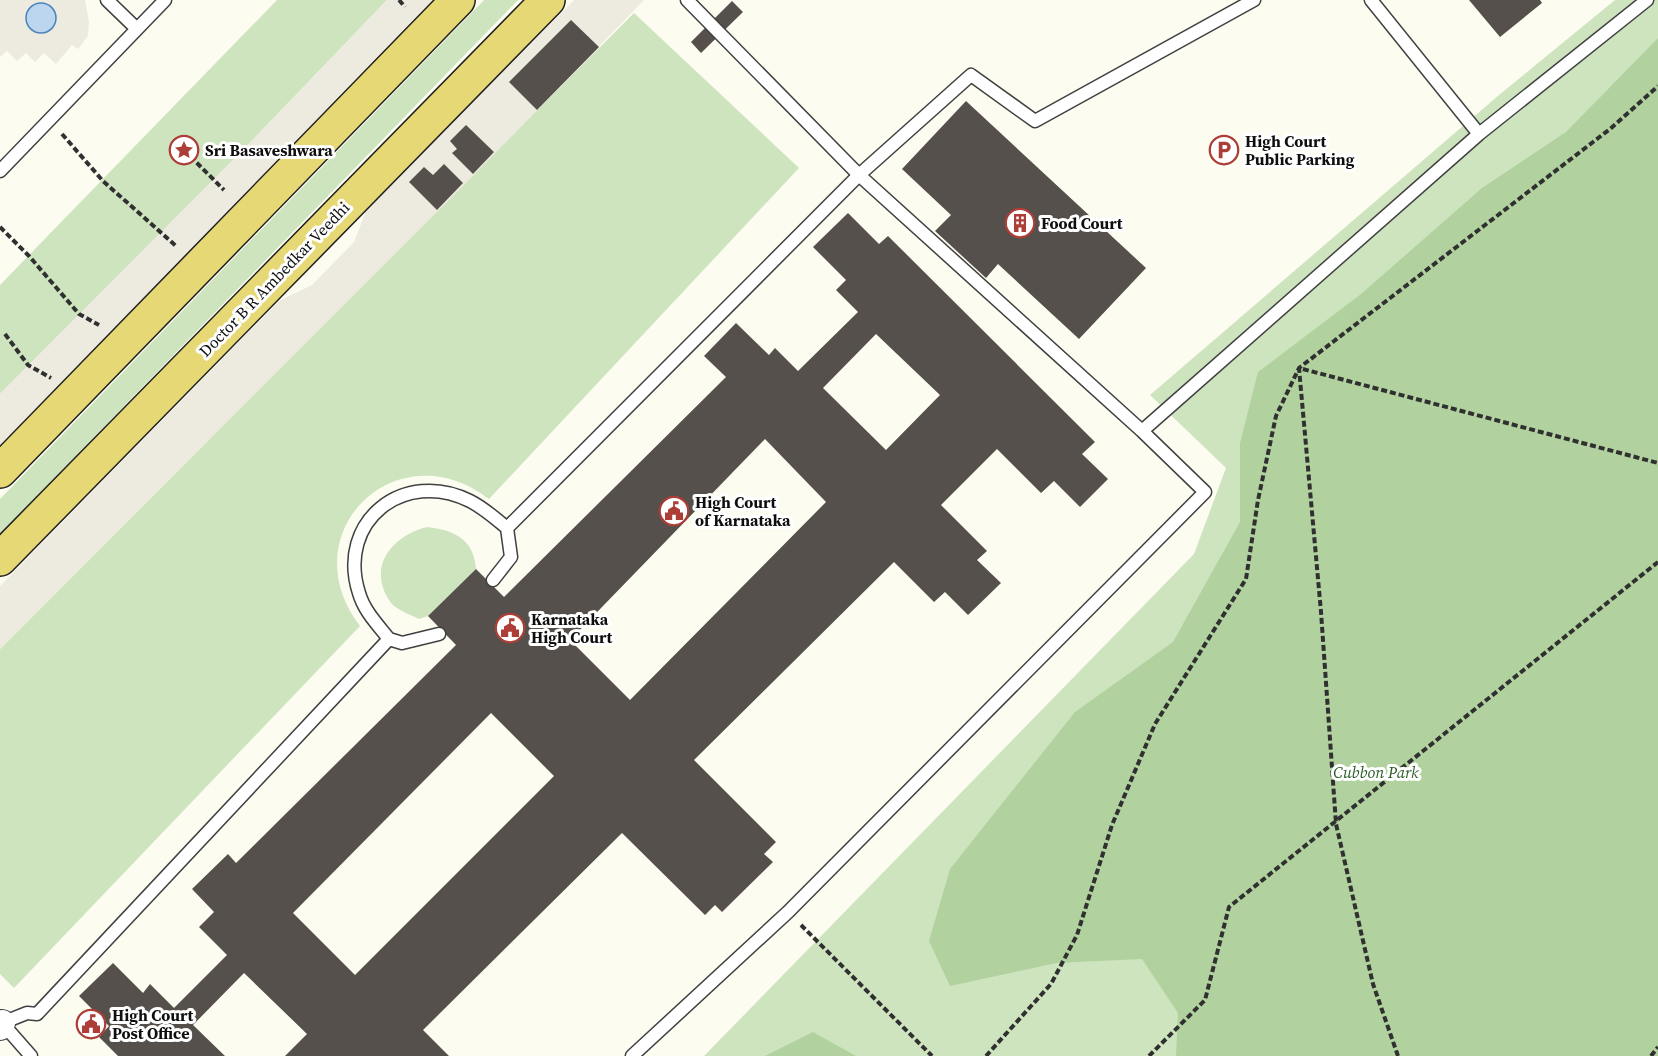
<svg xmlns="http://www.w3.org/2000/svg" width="1658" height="1056" viewBox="0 0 1658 1056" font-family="'Source Serif 4',serif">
<rect width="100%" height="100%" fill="#fdfcf0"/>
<path fill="#cde4be" d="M277,0H387L242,151L0,394V285Z
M484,0H518L0,534V499Z
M1615,0H1658V1056H704L1194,554L1226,468L1150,395L1499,95Z
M634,13L799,168L489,499C397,428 289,533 360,626L14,988L0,974V649Z
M427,527C454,530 474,539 476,569L428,616L419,619C411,615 397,610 391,603C366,568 391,536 427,527Z"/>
<path fill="#b1d29f" d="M1658,38V1056H1176L1178,1013L1142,959L1056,963L950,986L929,941L950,869L1075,712L1173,642L1240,522V443L1258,372L1361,294L1482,188L1566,132Z
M813,1032L856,1056H765Z"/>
<path fill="#edebe0" d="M0,0H85L89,22L88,36L78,49L72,45L56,64L44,53L35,62L26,53L17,61L7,51L0,57Z
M387,0H432L0,446V394L242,151Z
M574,0H644L470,179L0,649V586L279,301L312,285L354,242L366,211Z"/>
<path fill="#bbd6ee" stroke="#4b83bc" stroke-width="1.5" d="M26 18a15 15 0 1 1 30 0a15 15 0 1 1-30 0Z"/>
<path fill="#55504b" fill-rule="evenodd" d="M1469,0H1540L1542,3L1500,37Z
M732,1L743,12L701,53L691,42Z
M571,20L599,47L537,110L509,82Z
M966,101L1146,268L1079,339L998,264L986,278L935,231L951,215L902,169Z
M466,125L494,152L473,174L452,153L457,149L450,141Z
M444,164L463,183L437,210L409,182L424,167L433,175Z
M848,213L879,244L888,236L1095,442L1082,454L1108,479L1080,507L1054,481L1041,493L997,449L941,505L987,551L977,560L1001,583L968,615L945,592L934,602L894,562L694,760L776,842L764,854L773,862L722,912L715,905L705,915L622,833L423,1030L449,1056H285L307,1034L244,973L193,1025L225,1056H118L99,1037L109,1026L79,996L113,963L143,993L150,984L174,1008L227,955L199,927L214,912L192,889L228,854L236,863L456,645L428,616L476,569L504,597L726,377L704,356L736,323L769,355L775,348L798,371L858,312L836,290L846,280L813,247ZM876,334L940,395L886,450L823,388ZM765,439L826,502L630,700L570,640ZM491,713L554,776L355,975L293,913Z"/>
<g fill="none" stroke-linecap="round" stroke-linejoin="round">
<g stroke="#414141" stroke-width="15">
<path id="service" d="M107,0L137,29
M1371,0L1479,134
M0,171L165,0
M1142,431L1479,134L1647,0
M493,580L511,557L507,528L859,175L971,75L1035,121L1254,0
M389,639C378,625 364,611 359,593C336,521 404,468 470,501C484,508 496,519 507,528
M31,1056L2,1023L27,1013L37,1014L389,639L402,643L439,634
M632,1056L788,912L1205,492L1142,431L859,175L687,0"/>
</g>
<g stroke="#414141" stroke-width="28">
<path id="minor" d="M0,1027L2,1023"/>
</g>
<g stroke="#1f1f1f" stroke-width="36">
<path id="primary" d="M0,471L458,0
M0,559L548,0"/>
</g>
<path stroke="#303030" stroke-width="4" stroke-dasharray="6 3" stroke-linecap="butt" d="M399,0L405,7
M62,134L103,181L176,246
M184,150L224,190
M0,227L29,256L79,314L99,325
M5,334L28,365L51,378
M801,925L932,1056
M986,1056L1051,984L1077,935L1112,825L1155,724L1246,579L1258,500L1276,416L1299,368L1610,129L1658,86
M1149,1056L1205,1000L1229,907L1658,562
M1398,1056L1373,984L1336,824L1321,612L1299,368L1658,463
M1651,1056L1658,1047"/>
<use href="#service" stroke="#fff" stroke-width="12"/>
<use href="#minor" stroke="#fff" stroke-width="26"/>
<use href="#primary" stroke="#e7d876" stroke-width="33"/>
</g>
<defs>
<g id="sight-ring" transform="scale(1.5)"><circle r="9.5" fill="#fff" stroke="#ac3e37" stroke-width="1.5"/><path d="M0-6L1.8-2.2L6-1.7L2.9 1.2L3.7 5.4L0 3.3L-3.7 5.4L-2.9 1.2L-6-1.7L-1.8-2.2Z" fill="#ac3e37"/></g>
<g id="parking-ring" transform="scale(1.5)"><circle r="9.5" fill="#fff" stroke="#ac3e37" stroke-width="1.5"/><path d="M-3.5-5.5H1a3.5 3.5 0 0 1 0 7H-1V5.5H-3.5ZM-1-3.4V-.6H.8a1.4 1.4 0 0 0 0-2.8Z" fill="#ac3e37"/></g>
<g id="building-ring" transform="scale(1.5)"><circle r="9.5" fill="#fff" stroke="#ac3e37" stroke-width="1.5"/><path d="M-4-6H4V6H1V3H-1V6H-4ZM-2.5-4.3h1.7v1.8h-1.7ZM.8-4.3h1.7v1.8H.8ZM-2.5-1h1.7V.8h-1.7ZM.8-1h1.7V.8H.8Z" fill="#ac3e37"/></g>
<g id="civic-ring" transform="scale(1.5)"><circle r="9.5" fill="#fff" stroke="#ac3e37" stroke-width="1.5"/><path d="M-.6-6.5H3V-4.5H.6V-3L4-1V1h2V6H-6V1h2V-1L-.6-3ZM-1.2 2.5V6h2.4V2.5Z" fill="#ac3e37"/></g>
</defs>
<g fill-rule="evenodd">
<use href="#sight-ring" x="184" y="150"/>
<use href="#parking-ring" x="1224" y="150"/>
<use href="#building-ring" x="1020" y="223"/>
<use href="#civic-ring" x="674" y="511"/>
<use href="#civic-ring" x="510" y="628"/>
<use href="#civic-ring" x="91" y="1024"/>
</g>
<g text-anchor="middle" stroke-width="6" stroke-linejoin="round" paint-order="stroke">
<g font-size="16" font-weight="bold" fill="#0e0e0e" stroke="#fff" text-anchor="start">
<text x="1245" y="147">High Court<tspan x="1245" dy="18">Public Parking</tspan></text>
<text x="205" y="156">Sri Basaveshwara</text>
<text x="1041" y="229">Food Court</text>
<text x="695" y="508">High Court<tspan x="695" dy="18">of Karnataka</tspan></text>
<text x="531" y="625">Karnataka<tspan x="531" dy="18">High Court</tspan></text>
<text x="112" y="1021">High Court<tspan x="112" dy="18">Post Office</tspan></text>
</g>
<g font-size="16" fill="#0e0e0e" stroke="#fff">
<text transform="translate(274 279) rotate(-46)" y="6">Doctor B R Ambedkar Veedhi</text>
</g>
<g font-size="16" font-style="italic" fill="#2c5d26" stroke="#fff">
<text x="1376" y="778">Cubbon Park</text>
</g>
</g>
</svg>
